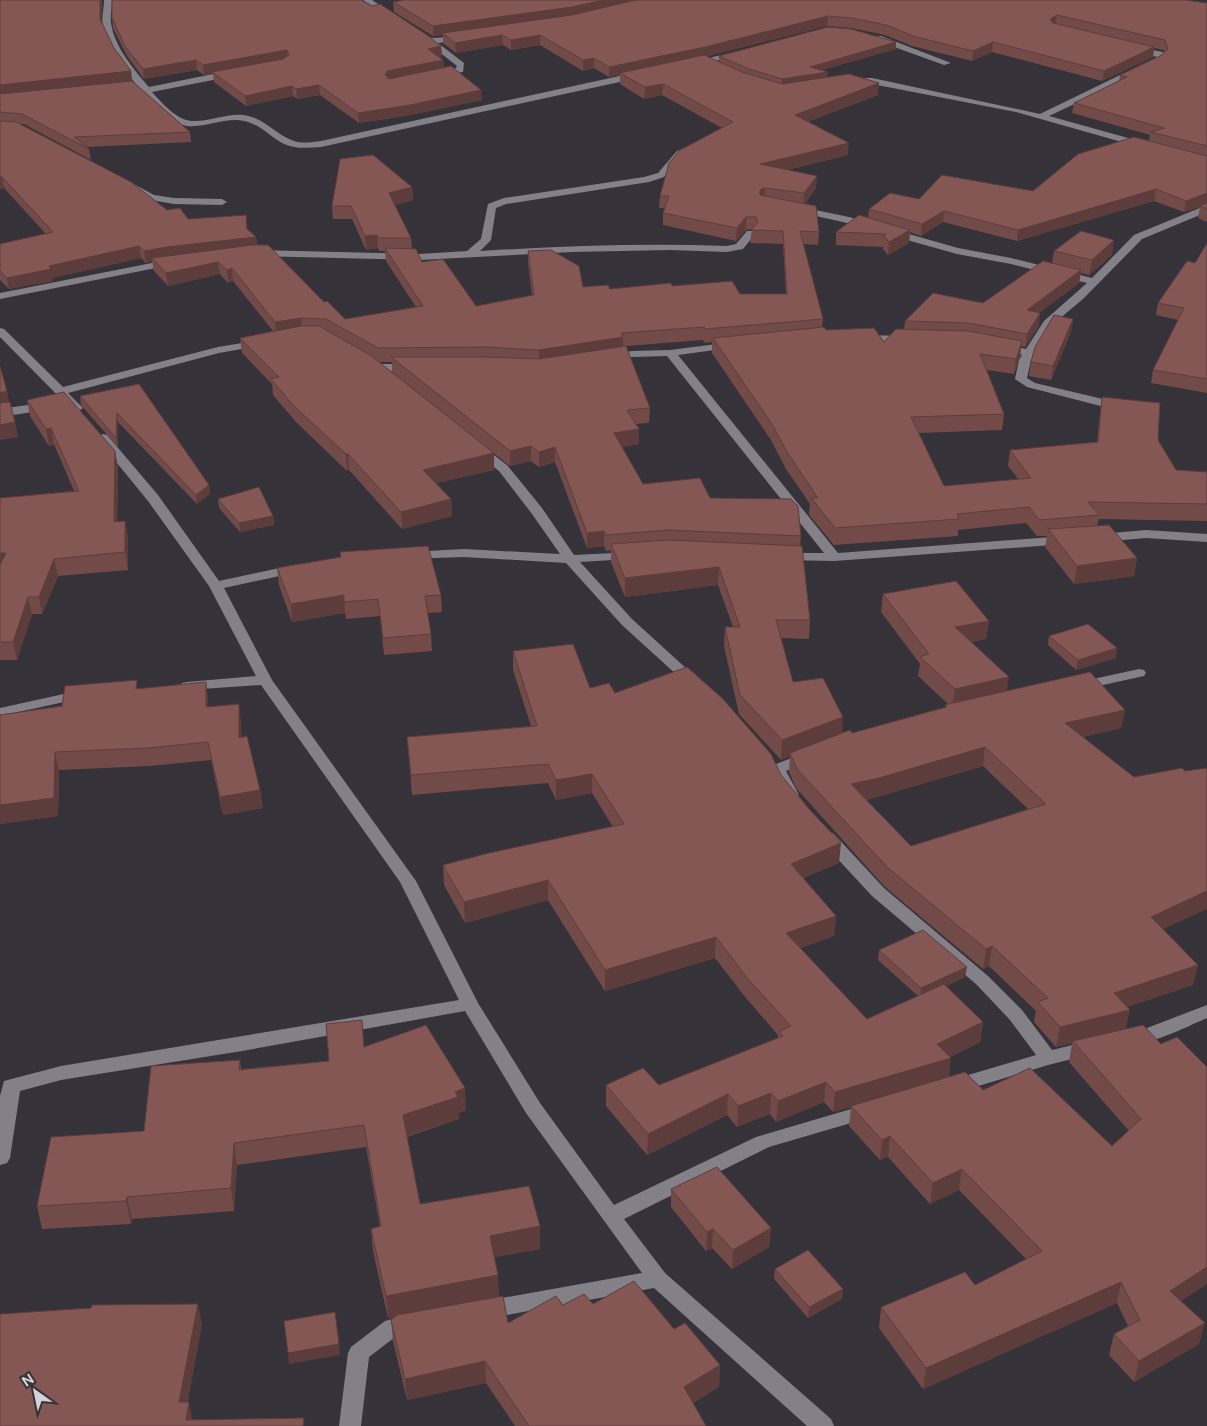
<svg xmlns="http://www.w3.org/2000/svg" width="1207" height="1426" viewBox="0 0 1207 1426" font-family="'Public Sans',sans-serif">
<rect width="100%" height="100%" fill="#363239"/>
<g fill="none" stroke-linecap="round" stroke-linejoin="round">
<path fill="#848088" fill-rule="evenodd" d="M104,0H112C112,8 110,16 111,23C114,46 134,70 149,87L233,70L237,73L233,76L152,92C160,101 170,112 181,118C199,127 223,113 243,115C266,118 275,135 294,141C303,144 312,142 321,141L638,72L642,75L638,78L321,147C308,148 295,149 284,144C270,137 260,124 244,121C225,117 206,128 187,126C157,121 111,55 103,27C101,18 104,9 104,0Z
M363,0H372L395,15L388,17Z
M424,36L433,38L467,36L468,38L464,40L438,43L464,63L463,72L434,77V73L456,68L457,66L424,40Z
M875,36H881L951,63L944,65L875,40Z
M1131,46L1163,52L1165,58L1157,65L1049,116L1146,143L1148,145L1143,148L1016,112L872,84H849L845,81L849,78H872L1040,114L1157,57L1131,50Z
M738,51H741V55L692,66L688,63Z
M680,150L685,153L664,177L649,182L506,204L496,208L491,240L480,251C562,246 644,243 727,246L736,244L747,231H755L756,233L743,249L727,252L670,250L572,252L419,260L256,256L251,253L256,250L419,254L467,251L481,239L488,204L504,198L644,177L658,173L677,151Z
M130,182L154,195L174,198L222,199L227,202L222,205L174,204L151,200L127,187V183Z
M1207,205V212L1142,239L1083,299L1052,325L1031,360L1027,378L1035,383L1124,404L1126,407L1120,411L1027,387L1015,379L1019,360L1022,355L996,349L994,347L1000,344L1026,349L1044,321L1087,283L1011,264L957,254L843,222L793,211L791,209L796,206L849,217L958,248L1011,258L1092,278L1134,235Z
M172,259L176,260L177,262L176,264L0,299V293Z
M0,328L4,329L63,387L218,347L261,340L267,343L265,345L219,353L68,393L83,408L77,412L73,411L0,337Z
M861,335L908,336L914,339L908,342L857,340L855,338Z
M733,342L739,345L737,347L678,355L838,553L1066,536L1073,540L1066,544L834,561L780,560L778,557L780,554L785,553H824L667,356L632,357L610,361L604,358L606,356L632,351L670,350Z
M367,359L378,364H412L418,367C409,375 370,371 361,362Z
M48,402L54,406L52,409L0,417V409Z
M103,434L107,435L158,495L219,581L298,564L305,568L303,571L224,588L272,680L416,881L478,1003L540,1103L614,1205L756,1137L868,1104L875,1106L878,1111L875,1116L769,1147L624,1219L665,1273L831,1419L834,1426H807L654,1288L485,1319L478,1316L474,1310L478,1304L485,1301L642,1273L526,1113L465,1011L242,1051L61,1080L20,1091L10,1158L7,1163L0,1165V1096L4,1081L61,1066L459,1000L400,882L261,685L187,690L182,689L180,686L182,683L187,682L256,676L209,586L148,501L99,441L97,438Z
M478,445L482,446L507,465L542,508L574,555L634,552L636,555L629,559L580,562L632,619L699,680L701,683L699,686H689L622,625L566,563L464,557L405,559L403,556L405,553L410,552L464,549L560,554L532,514L499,471L474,452L472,449L474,446Z
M1146,530L1207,534V542L1146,538L1099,542L1092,538L1099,534Z
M1139,669L1144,670L1146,673L1144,676L1080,690L1075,689L1073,686L1075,683Z
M82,690L87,691L89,694L87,697L0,716V708Z
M807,752L812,754L815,757L812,760L786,771L799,795L797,798H785L769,769L771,766Z
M827,832L833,833L884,888L988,976L1022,1010L1052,1050L1089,1041L1096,1043L1098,1048L1096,1053L1048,1065L955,1093L948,1091L946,1086L948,1081L1036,1055L1010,1020L976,984L872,896L821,841L819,837L821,833Z
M1207,1005V1018C1188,1026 1146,1048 1127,1043L1124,1038L1127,1033L1147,1028Z
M410,1314L418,1317L421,1323L418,1329L399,1334L369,1357L361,1426H339L348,1353L351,1347L385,1321Z"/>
</g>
<path fill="#724b49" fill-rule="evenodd" d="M0,0H102L101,22L114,48L131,71L132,81L190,132L191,142L87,147L89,149L91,160L24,124H19L167,210L188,219L247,229L256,237L257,245L345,319L416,307L386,261L385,251H379L378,248L366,250L352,219H333L332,206L412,187L413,200L395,205L411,238L412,249L422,262L476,306L532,295L528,263V251L583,287L610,289L672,286L740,294H786L783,244L750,243L752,229L746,230L736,241L663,225V213L664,208H659L660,196L722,128L662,95L644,99L620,84V75L609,77L594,68L583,71L540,45L511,50L503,45L456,53L443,43V35L433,36L394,12L393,2L1207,3V222L1198,218L1200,207L1184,212L1154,201L1017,241L943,222L921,236L910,232L909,243L888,255L883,249V247L836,245V232L868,218L869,209L919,199L1033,191L1149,141L1150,135L1072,113L1074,103L1119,81L1120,75L1160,56L1164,52V50L1154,48L1153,57L1102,81L992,52L972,61L912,46L885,35L851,28L827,26L707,56L719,62V56L896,42V49L821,70L828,72L827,78L878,95L807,122L848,155L787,170L816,188L805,204L819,232L818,245L803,244L823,319L822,327L826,330L884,342L904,329L905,321L983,303L1052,263L1054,251L1112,255L1089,275L1081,273L1079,283L1039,313V326L1025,347L1021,346L1020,356L1014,374L987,370L1004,414L1002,430L918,433L944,486L1018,479L1008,466L1010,450L1097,442L1100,413L1102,397L1158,440L1176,470L1207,472V521L1099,519L1097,526L1137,558L1134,576L1074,584L1045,547L1047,536H1037L1026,523L958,530V536L834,545L810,516L809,514L810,504L786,469L771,440L712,353V342L705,343L703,340L626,346L650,408L649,423L636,424L639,429V444L622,447L643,484L710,498L801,536L800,546L810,620L809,639L781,638L793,682L842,733H852L945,707V705L948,704L918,676L920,664L881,612L883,594L989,621L986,639L971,642L1007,691L1125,710L1121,728L1083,737L1163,929L1198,965L1193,985L1127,1007L1126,1029L1181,1301L1199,1344L1134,1382L1109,1355L1114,1334L1128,1326L1117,1303L923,1389L879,1328L881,1307L975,1285L1026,1259L959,1190L930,1204L888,1157L880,1160L849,1126L851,1107L833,1112L824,1102L776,1122L770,1114L737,1127L727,1115L647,1155L606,1106V1085H659L778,1038V1035L746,998L715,958L605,991L548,900L465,923L444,885L443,865L613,827L592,793L556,800L548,783L412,795L407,737L531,726L513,670V651L590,688L615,693L781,775L839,863L803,878L836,916L834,936L800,948L867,1019L918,996L878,960L879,950L965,977L946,986L983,1022L980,1042L950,1057L949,1077L983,1090L1112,1146L1129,1131L1069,1062L1072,1043L1056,1047L1034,1022L1036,1011L989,966L983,969L885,887L796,788L789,772L790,756L781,760L739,714L724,646L725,627H733L718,585L625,597L611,562V550L606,551L604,546L587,548L555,462L539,467L531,461L510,466L392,372V362H379L494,453V470L436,483L451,499L452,516L402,529L349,470L347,471L296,422L273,395L272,384L242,353L240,338L273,331L233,281L228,283L220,274L168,286L154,271L152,261L146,263L141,258L52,278L53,281L9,289L0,280V244L46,234L4,188L0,189ZM983,766L1028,809L911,846L866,800L877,797Z
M112,18L441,46L442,56L439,57L443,60L444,68L482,100L410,115L359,123L320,95L297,99L293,96L246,106L214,82L213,74L204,75L197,70L144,79L127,56L113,28Z
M1207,243V393L1151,383L1153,370L1178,320L1156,315L1158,303L1195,263Z
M1073,319L1071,332L1051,380L1029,376L1031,362Z
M139,384L209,485L210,494L197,504L118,422V447L81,405L80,396Z
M27,400L115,451L118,468L117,522L125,521L128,538V570L58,576L42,614H32L17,660H0V498L74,491L54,444L49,446L30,416Z
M218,499L273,516L274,525L240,532L219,508Z
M277,568L441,595L442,612L428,613L431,634L432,651L384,655L380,616L346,619L345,613L292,622L279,585Z
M1049,636L1116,658L1076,670L1048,645Z
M138,688L208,699V706L241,722V737L260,790L263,808L223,815L211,760L150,766L59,770L58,816L0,824L62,706Z
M364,1047L466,1110L459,1113V1119L407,1137L420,1204L540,1226V1249L495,1257L499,1297L508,1323L563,1305L593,1304L674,1329L720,1365L719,1387L693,1403L706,1426H515L486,1383L407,1400L393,1341L391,1320L394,1317L388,1318L373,1251L371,1229L380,1227L366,1147L237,1165L234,1211L132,1219L131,1224L42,1229L37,1206L144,1131L240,1060L241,1069L329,1061Z
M671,1189L771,1228L769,1247L732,1269L712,1248L706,1251L671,1207Z
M775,1269L843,1289L842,1299L808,1318L774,1279Z"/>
<path fill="#5c3d3c" d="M100,0H102L101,29L100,19Z
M604,0H646L572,17L443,33V35L433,36V26Z
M1057,15L1055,25L1049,28L1050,19Z
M828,16L827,26L705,57L620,73V75L609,77V67Z
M502,35L503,45L456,53L455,43Z
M540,35V45L511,50V40Z
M896,42V49L809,74L810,67Z
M993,42L992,52L972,61L973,51Z
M441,46L442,56L429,58L428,49Z
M1154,47L1153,57L1102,81L1104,71Z
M287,50L288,60L212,72L213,74L204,75L203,65Z
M594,58V68L583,71V60Z
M196,60L197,70L144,79L143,69Z
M443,60L444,70L388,81L385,75L387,71Z
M131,71L132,81L0,95V85Z
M828,72L827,79L782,86V79Z
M879,83L878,95L794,127L795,115Z
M663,84L662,95L644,99L645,87Z
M319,85L320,95L297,99L296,89Z
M292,86L293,96L246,106L245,96Z
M481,90L482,100L410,115L359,123L358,113Z
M849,143L848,155L760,176V164Z
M817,176L816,188L803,206L804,193Z
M0,177H2L4,188L0,189Z
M412,187L413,200L390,206L389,193Z
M765,188L764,200L759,202L760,190Z
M1156,189L1154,201L1017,241L1018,230Z
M1207,193V204L1184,212L1186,201Z
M944,211L943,222L921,236L922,224Z
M246,215L248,238L256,237L258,248L152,258V261L146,263L144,251Z
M746,217V230L736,241L737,228Z
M910,230L909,243L888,255L889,242Z
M377,235L378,248L366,250L365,236Z
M1114,240L1112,255L1089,275L1092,260Z
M139,246L141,258L52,278L53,281L9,289L7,278L49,266Z
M218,262L220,274L168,286L166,273Z
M232,268L233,281L228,283L227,270Z
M1081,270L1079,283L1026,323L1027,310Z
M1040,313L1039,326L1025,347L1027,334Z
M301,318L302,331L276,335L275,322Z
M1073,319L1071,332L1051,380L1053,366Z
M623,337V351L539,364V350Z
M1022,341L1020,356L1014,374L1016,359Z
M7,391L10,406L0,408V393Z
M117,413L118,422V447L116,438Z
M15,422L18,437L0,440V425Z
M51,428L54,444L49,446L46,429Z
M639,429V444L614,448V433Z
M531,446V461L510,466V451Z
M555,447V462L539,467V452Z
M115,451L118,468L117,539L114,522Z
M494,453V470L424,486L423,470Z
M346,454H348L349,470L347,471Z
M209,485L210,494L197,504L196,495Z
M451,499L452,516L402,529L401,512Z
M273,516L274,525L240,532L239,523Z
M125,521L128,538V570L125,552Z
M604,531V546L587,548V533Z
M0,553H6L0,571Z
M1137,558L1134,576L1074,584L1077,566Z
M54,559L58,576L42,614L39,597Z
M719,567L718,585L625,597V578Z
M344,595L345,613L292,622L291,604Z
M28,597L32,614L17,660L13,642Z
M989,621L986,639L952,645L955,627Z
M1117,648L1116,658L1076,670L1078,660Z
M1009,677L1006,696L952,708L955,689Z
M206,682L208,699V724L206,707Z
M239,704L241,722L242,756L239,738Z
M1125,710L1121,728L1062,742L1065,723Z
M843,717L842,736L790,753V756L781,760L782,740Z
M985,747L983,766L877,797L849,803L851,784Z
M55,752L59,770L58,816L0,824V805Z
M592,774V793L556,800V780Z
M260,790L263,808L223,815L220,797Z
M841,843L839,863L789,884L791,864Z
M548,880V900L465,923L464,902Z
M1207,891V909L1146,937L1151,917Z
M836,916L834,936L784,953L786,933Z
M716,937L715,958L605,991V970Z
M992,946L989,966L983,969L986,949Z
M1198,965L1193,985L1109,1013L1114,993Z
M967,967L965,977L920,998L921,988Z
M1130,1010L1125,1031L1073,1041L1072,1043L1056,1047L1060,1027Z
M983,1022L980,1042L941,1061L951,1058L948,1079L851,1106V1107L833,1112L835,1092Z
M826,1082L824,1102L776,1122L778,1101Z
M465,1088L466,1110L459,1113V1119L404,1137L403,1115L455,1092Z
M771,1093L770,1114L737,1127L738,1106Z
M728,1094L727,1115L647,1155L648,1134Z
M890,1136L888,1157L880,1160L882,1140Z
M234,1143L237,1165L234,1211L231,1188Z
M962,1169L959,1190L930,1204L933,1183Z
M127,1197L132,1219L131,1224L126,1201Z
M540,1226V1249L491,1258L490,1236Z
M771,1228L769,1247L732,1269L733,1250Z
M713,1229L712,1248L706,1251L707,1232Z
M1207,1267V1284L1165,1312L1170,1291Z
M498,1275L499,1298L388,1318L386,1296Z
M1121,1282L1117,1303L923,1389L926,1368Z
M843,1289L842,1299L808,1318L809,1307Z
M198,1304L202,1325L184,1423L179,1402Z
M1205,1323L1199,1344L1134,1382L1139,1361Z
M339,1344L340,1355L289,1364L288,1353Z
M485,1361L486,1383L407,1400L405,1379Z
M720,1365L719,1387L683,1409L684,1387Z
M189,1402L193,1423L186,1420Z"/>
<path fill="#845755" stroke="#5c3d3c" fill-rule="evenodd" d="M0,0H100V19L114,48L131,71L0,85Z
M112,0H361L372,6L380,4L427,35L441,46L428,49L443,60L387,71L385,75L389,79L451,66L481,90L410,105L358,113L319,85L296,89L292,86L245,96L212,72L283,59L289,55L287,50L203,65L196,60L143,69L125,46L112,18Z
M404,0H604L572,7L433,26L393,2Z
M636,0H1185L1207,3V146L1151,132L1164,128L1074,103L1127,77L1120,75L1160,56L1168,49L1165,40L1057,15L1050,19L1053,23L1154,47L1104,71L993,42L973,51L913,36L886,25L852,18L828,16L705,47L609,67L594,58L583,60L540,35L511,40L502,35L455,43L443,33L572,15Z
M828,27L851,29L896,42L810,67L828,72L782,79L749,69L719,56Z
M704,55L742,72L782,84L849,74L879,83L795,115L849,143L760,164L817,176L804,193L765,188L760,190V195L816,206L819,232L800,231L823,319L705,329L704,327L621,333L623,337L539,350L486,347L378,348L326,319L301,318L275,322L232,268L227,270L218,262L166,273L152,258L252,245H268L324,302L327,301L345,319L423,306L385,248L416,249L422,262L443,259L476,306L534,295L528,251L551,250L579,266L583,287L608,285L610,289L671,283L672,286L732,281L740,294H787L783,231L751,230L758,222L756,217H746L737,228L663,213L669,196H660L669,163L680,150L733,122L663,84L645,87L620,73Z
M132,81L190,132L74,137L89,149L22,114L0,112V94Z
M0,121L16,122L131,182L167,210L180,208L188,219L246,215L247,229L256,237L167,247L144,251L139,246L49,266L51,269L7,278L0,271V244L53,232L2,177H0Z
M1134,137L1207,156V193L1186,201L1156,189L1018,230L944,211L922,224L869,209L890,193L919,199L942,175L1033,191L1078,154Z
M373,155L412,187L389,193L411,238H378L377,235L365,236L351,206H332L340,159Z
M1207,203V209L1200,206Z
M859,215L910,230L889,242L884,236L886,234L836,232Z
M1081,231L1114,240L1092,260L1054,251Z
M1207,243V379L1153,370L1184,308L1158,303L1187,261L1195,263Z
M1043,261L1081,270L1027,310L1040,313L1027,334L968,323L905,321L933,293L983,303Z
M1054,315L1073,319L1053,366L1031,362L1035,347Z
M301,326H319L370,355L494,453L423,470L451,499L401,512L348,454H346L294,406L271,379L279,377L240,338Z
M824,327L826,330L874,328L884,342L896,329L968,331L1022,341L1016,359L980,354L1004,414L911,417L944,486L1031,478L1010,450L1098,442L1102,397L1160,403L1158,440L1176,470L1207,472V504L1088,502L1099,515L1039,520L1029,507L957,514L959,519L835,528L812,499L811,498H818L787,452L772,424L713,338Z
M626,346L650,408L627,410L639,429L614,433L643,484L700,478L710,498L791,499L798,506L801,536L668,530L606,535L604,531L587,533L555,447L539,452L531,446L510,451L391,357H485L539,359Z
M0,366L7,391L0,393Z
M139,384L209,485L196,495L117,413L116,438L80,396Z
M64,392L115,451L114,522L125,521V552L54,559L39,597H28L13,642H0V565L6,553H0V498L79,491L51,428L46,429L27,400Z
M10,402L15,422L0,425V403Z
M259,487L273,516L239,523L218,499Z
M1109,525L1137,558L1077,566L1048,529Z
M668,540L802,546L810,620H776L793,682L823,678L843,717L782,740L740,695L725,627H740L719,567L625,578L611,544Z
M428,546L441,595L425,596L431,634L383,638L378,599L344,602V595L291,604L277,568L341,557L340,552Z
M956,581L989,621L955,627L1009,677L955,689L920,657L929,654L883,594Z
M1088,624L1117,648L1078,660L1049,636Z
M573,644L590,688L609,683L615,693L687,667L723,699L771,754L781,775L810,810L841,843L791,864L836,916L786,933L867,1019L944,984L983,1022L937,1044L951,1058L835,1092L826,1082L778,1101L771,1093L738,1106L728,1094L648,1134L606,1085L643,1068L659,1085L783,1036L779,1032L791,1026L747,978L716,937L605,970L548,880L464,902L443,865L489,853L624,824L592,774L556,780L548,764L411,775L407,737L537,726L513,651Z
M1090,672L1125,710L1065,723L1134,777L1182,768L1185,771L1207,768V891L1151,917L1198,965L1114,993L1130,1010L1060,1027L1038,1002L1048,998L992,946L986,949L887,867L797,769L790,753L850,730L852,733L947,707L945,705L953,703ZM985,747L1046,804L911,846L851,784L879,778Z
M137,680L136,689L206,682V707L239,704V738L247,736L260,790L220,797L208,742L148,748L55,752L54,798L0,805V715L62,706L65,686Z
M923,930L967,967L921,988L879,950Z
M362,1020L364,1047L426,1025L465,1088L455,1092L458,1097L403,1115L420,1204L529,1186L540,1226L490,1236L498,1275L386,1296L371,1229L381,1226L364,1125L234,1143L231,1188L127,1197L126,1201L37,1206L51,1137L144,1131L151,1066L240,1060L239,1070L329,1061L326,1024Z
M1143,1025L1161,1044L1177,1037L1207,1067V1267L1170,1291L1205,1323L1139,1361L1114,1334L1140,1320L1121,1282L926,1368L881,1307L965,1272L975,1285L1042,1251L962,1169L933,1183L890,1136L882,1140L851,1106L965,1072L983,1090L1030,1068L1112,1146L1141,1119L1073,1041Z
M717,1167L771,1228L733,1250L713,1229L707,1232L671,1189Z
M808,1250L843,1289L809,1307L775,1269Z
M634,1281L674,1329L685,1323L720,1365L684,1387L706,1426H529L485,1361L405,1379L391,1320L397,1315L503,1296L508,1323L556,1296L563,1305L584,1294L593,1304Z
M198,1304L179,1402H189L186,1420L304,1418L303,1426H0V1314L91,1308L92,1305Z
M335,1312L339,1344L288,1353L284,1321Z"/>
<g transform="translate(35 1391) rotate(327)" stroke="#363239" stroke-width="4" paint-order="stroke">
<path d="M0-4L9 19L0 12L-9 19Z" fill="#d5d3d7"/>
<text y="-8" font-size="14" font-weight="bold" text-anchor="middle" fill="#d5d3d7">N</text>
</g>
</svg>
